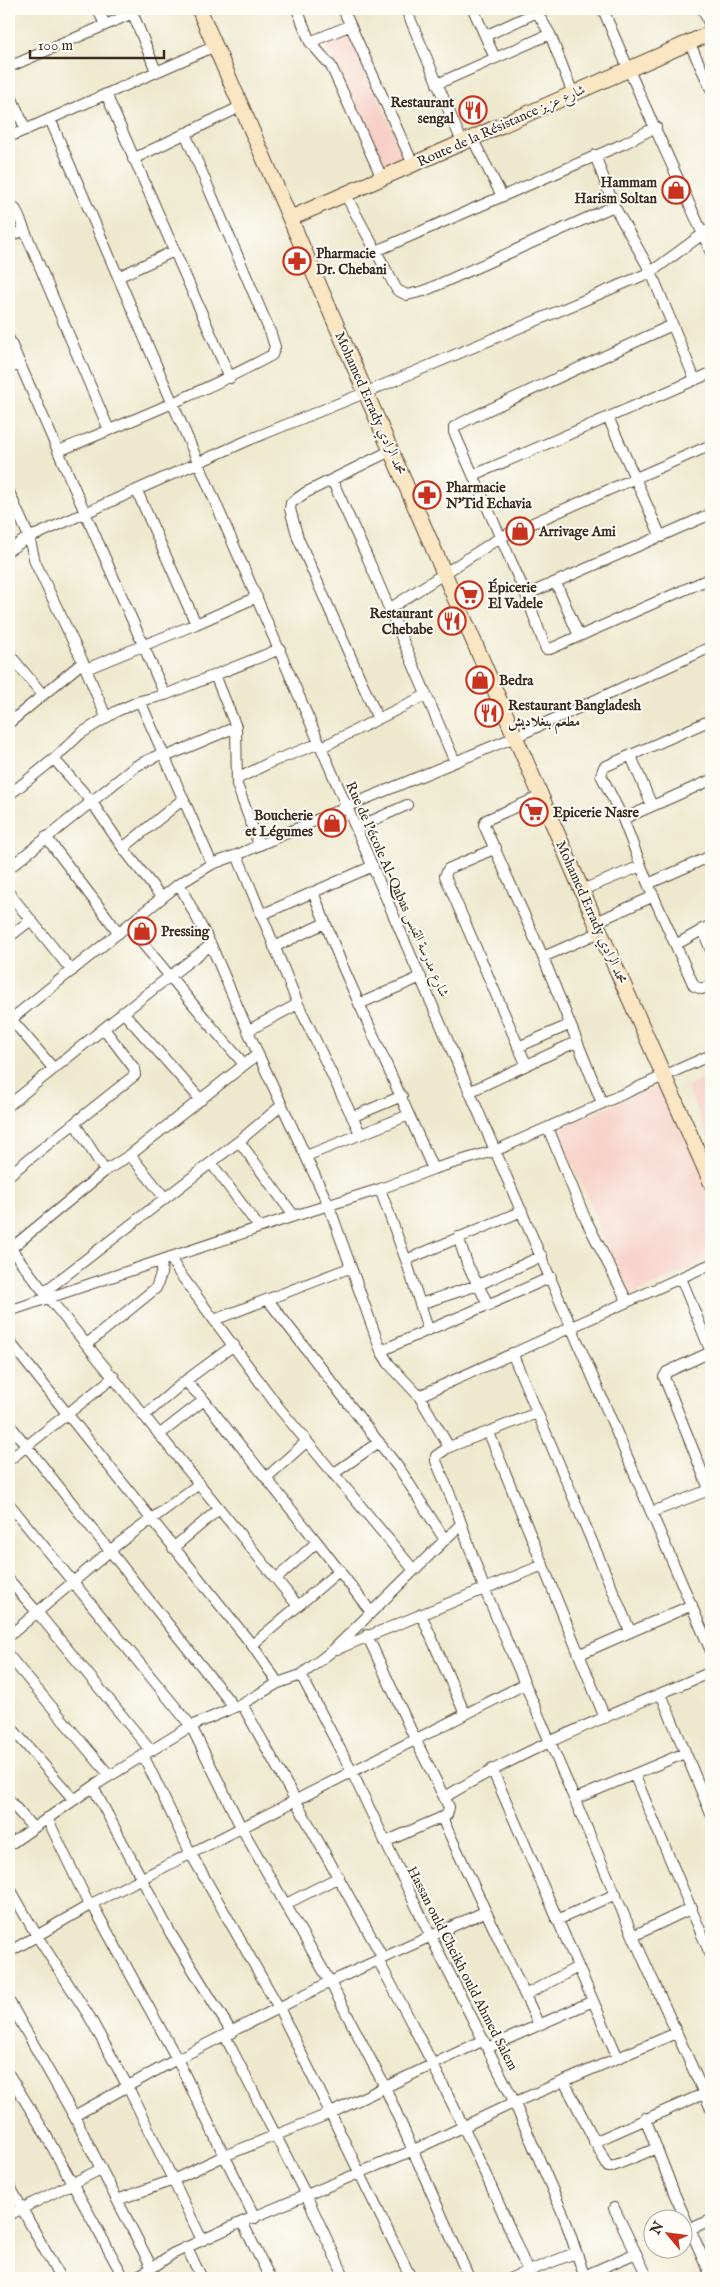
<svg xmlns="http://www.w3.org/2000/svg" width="720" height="2287" viewBox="0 0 720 2287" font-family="'IM FELL English',Amiri,serif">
<rect width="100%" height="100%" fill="#fdfcf7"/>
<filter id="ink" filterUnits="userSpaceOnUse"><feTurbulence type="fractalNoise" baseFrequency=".02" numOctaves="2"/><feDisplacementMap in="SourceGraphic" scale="10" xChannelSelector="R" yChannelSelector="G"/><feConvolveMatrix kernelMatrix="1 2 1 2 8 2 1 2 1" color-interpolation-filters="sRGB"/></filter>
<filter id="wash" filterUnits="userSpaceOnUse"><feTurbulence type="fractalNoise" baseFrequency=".0096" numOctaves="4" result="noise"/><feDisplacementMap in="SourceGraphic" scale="20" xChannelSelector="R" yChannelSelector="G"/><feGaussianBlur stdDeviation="1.12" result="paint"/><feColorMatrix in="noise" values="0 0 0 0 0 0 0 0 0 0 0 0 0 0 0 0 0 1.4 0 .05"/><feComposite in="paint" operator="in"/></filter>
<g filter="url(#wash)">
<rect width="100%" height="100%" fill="#eee9ce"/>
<path fill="#f7d1c7" d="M348,35L406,156L382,167L325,46Z
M711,1075V1144L687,1086Z
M663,1083L711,1192V1259L630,1295L557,1130Z"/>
</g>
<g filter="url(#ink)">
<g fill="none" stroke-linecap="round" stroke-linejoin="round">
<g stroke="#564738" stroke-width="12">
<path id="street" d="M98,9L105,25
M131,9L156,71
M297,9L310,42L331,66L382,178
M343,9L413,164
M406,9L462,142
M473,9L495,58
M535,9L550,34L573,94
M603,9C636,91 676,171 711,253
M703,9L711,28
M485,36L537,12
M310,42L349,26
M689,42L711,89
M9,67L133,13
M437,84L550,34
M9,92L26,130
M106,94L230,378
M50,119C271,629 493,1139 711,1651
M9,137L215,46
M472,138L502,196
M595,155L614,206L651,272L695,380
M133,159L242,106
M345,194L397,290L407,295L424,291L614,206
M9,210L14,208L16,210L109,430
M9,237L24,230
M376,251L623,144L656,127
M118,277L174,251
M672,325L473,417L454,427V432L526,595L546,649H550L711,578
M9,339L165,695
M9,368L19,364
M608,417L661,537
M59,451C131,421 203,392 272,355L275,347L271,334L185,133
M474,475L711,373
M332,480L368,559L455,762
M137,491L196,624
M9,492L29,537L38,534L251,439L367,392L651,272L711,228
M9,550L29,537L35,562L83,662L106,717
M556,583L579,636
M526,595L711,514
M389,609L501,537L711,445
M9,654L43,695
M86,669L196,624L257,597
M215,675L236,727L237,785L259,845
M140,701L212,864
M378,719L298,538L290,509L291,503L305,493L392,450
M711,720L604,767L601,775L623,819L648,884L694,986L702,989L711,985
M9,723L83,662
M322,747L426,695
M631,756L652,806
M165,757L236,727
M54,759L91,801L123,848L162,898
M237,779L271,762L320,743
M9,795L54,759L80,734L117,711L140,701L165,695L280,649
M541,796L486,820L484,825L543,957L602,1103
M623,819L711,780
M356,828L407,805
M46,837L119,933
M123,848L182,800
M496,848L448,869L445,876L526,1064
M237,855L298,1004L360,1133
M9,868L136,766L163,753
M179,884L211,945L258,1054L329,1206L381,1351L389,1364L419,1396L449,1447
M648,884L711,856
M582,890L641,866
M313,892L342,965L433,1169
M9,893L72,971
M261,915L373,866
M596,922L654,896
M128,926C167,972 204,1019 244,1064
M702,929L711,950
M9,937L31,920
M677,944L711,925
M274,947L325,923
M543,957L600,932
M359,1004L421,977
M123,1012L201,1100
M11,1019L54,1069
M9,1021L179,884L212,864L237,855L346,807L515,737L711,647
M249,1030L298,1004
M518,1047L569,1025
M471,1091L576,1042
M9,1105C76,1051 142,996 211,945
M352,1117L402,1096
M75,1124L105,1171
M548,1128L585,1218L627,1301
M239,1141L294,1216
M130,1155L165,1198
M306,1156L409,1115
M211,1163L259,1227
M9,1175L135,1075L134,1068L105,1030
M380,1189L406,1260L428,1329
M458,1237L468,1266L489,1306
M11,1249L44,1292L298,1606L252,1645
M9,1250L105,1171L130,1155L258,1054
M170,1257L178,1271L279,1408L413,1569
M406,1260L522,1211
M681,1278L711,1352
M44,1292L239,1141L282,1105
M268,1300L401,1471L445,1540
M420,1304L478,1285L542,1256
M9,1311L294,1216L380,1189L433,1169L497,1150L711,1055
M214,1320L349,1268
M9,1341L252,1645L278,1683
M87,1344L156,1288L161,1274L162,1260
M381,1351C437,1325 495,1303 551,1277
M711,1352L667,1372L664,1377L711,1494
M512,1353L630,1631
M185,1381L204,1400
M419,1396L711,1264
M537,1413L449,1447L436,1456V1461L456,1509L484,1588L633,1936L711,2109
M144,1416L185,1381L234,1345
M9,1424L234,1707
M489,1433L605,1718
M159,1435L204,1400L317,1542L276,1579
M9,1460L114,1377
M333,1474L379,1442
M266,1478L306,1442
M9,1504L191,1726L241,1827L330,1982L385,2087L469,2278
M652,1512L709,1490
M317,1542L371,1612
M173,1548L219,1509
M9,1580L37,1612L151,1751
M298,1606L340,1570
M421,1614L465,1714
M367,1635L415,1739L449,1807L447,1815L385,1842
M9,1636L118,1544L199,1484
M337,1649L543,1565
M580,1654L692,1605
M9,1656L110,1776
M301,1675L351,1770L430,1935L511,2095L564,2216L585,2278
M661,1694L711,1814
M242,1704L383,1958
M9,1725L74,1800
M143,1755L191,1854L279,2008L411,2278
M492,1769L618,2058
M634,1774L711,1956
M93,1787L171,1934L232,2033
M445,1797C529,1746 621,1711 711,1672
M575,1799L685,1753
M9,1800L33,1828
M47,1818L89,1905
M442,1818L538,2023
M9,1845L100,1782L191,1726L242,1704L278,1683L301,1675L332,1651L460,1525
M9,1887L37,1936L89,2016L127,2085L202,2240
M92,1904L177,2059L255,2218
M286,1904L339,1877
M557,1920L616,1894
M633,1936L692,1908
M9,1952L95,1902L525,1684
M378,1960C433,2061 484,2165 528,2272
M525,1995L578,1967
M9,2001L74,2116L152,2268L172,2254L242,2222L414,2150L513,2103L676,2033
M225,2036L306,2195L345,2278
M487,2048L593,2001
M9,2075L42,2128L124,2278
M564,2081L608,2167H611L657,2148
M74,2116L177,2059L330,1982L484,1912
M645,2118L674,2193L711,2276
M594,2142L710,2091
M9,2185L60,2278
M117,2200L173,2180L224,2156L331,2113L484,2040
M614,2208L648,2278
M9,2215L101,2169
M242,2222L270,2278
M690,2229L711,2220
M186,2247L202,2278
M584,2276L636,2253
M134,2278L152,2268
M511,2278L575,2253"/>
</g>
<g stroke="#564738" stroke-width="17">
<path id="secondary" d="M199,9L600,932L711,1182
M291,218L711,33"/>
</g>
<use href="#street" stroke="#fff" stroke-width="10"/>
<use href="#secondary" stroke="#fbe6c3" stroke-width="15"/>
</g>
</g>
<defs>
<g id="restaurant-ring" transform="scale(1.4375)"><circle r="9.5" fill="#fdfcf7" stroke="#c8321e" stroke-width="1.5"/><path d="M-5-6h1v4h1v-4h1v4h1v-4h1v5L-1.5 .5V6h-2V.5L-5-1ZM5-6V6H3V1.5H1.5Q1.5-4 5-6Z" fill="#c8321e"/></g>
<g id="shop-ring" transform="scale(1.4375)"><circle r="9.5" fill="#fdfcf7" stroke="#c8321e" stroke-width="1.5"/><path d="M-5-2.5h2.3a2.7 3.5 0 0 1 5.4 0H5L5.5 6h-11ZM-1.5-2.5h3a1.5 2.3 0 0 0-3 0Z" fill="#c8321e"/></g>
<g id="pharmacy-ring" transform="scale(1.4375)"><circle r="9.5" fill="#fdfcf7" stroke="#c8321e" stroke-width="1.5"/><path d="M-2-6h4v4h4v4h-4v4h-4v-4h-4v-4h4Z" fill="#c8321e"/></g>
<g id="supermarket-ring" transform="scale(1.4375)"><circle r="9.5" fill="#fdfcf7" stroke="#c8321e" stroke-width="1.5"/><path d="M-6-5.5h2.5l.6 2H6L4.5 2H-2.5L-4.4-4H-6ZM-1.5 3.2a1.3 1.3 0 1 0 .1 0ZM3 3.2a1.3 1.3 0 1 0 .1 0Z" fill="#c8321e"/></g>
</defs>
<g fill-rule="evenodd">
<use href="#restaurant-ring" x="473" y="110"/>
<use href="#shop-ring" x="676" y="190"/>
<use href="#pharmacy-ring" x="297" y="261"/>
<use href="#pharmacy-ring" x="427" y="495"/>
<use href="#shop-ring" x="520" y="531"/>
<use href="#supermarket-ring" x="469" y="595"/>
<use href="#restaurant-ring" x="452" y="621"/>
<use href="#shop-ring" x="480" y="680"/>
<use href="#restaurant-ring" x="489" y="713"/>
<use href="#supermarket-ring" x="534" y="812"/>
<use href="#shop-ring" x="332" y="823"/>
<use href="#shop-ring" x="142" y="931"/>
</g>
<g text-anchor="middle" stroke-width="4" stroke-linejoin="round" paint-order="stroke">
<g font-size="14" font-weight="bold" fill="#3b2a1e" stroke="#fdfcf7" text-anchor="start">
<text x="454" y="107" text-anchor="end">Restaurant<tspan x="454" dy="16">sengal</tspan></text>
<text x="657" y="187" text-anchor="end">Hammam<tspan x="657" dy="16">Harism Soltan</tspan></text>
<text x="316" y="258">Pharmacie<tspan x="316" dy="16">Dr. Chebani</tspan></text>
<text x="446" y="492">Pharmacie<tspan x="446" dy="16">N'Tid Echavia</tspan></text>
<text x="539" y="536">Arrivage Ami</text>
<text x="488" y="592">Épicerie<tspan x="488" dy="16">El Vadele</tspan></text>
<text x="433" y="618" text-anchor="end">Restaurant<tspan x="433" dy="16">Chebabe</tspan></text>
<text x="499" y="685">Bedra</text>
<text x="508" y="710">Restaurant Bangladesh<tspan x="508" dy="16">مطعم بنغلاديش</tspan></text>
<text x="553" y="817">Epicerie Nasre</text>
<text x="313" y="820" text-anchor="end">Boucherie<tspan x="313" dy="16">et Légumes</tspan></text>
<text x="161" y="936">Pressing</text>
</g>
<g font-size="14" fill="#3b2a1e" stroke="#fdfcf7">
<text transform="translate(501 125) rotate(-24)" y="5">Route de la Résistance شارع عزيز</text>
<text transform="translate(371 403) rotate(66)" y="5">Mohamed Errady محمد الرادي</text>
<text transform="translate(398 889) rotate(66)" y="5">Rue de l'école Al-Qabas شارع مدرسة القبس</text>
<text transform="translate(592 912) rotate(66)" y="5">Mohamed Errady محمد الرادي</text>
<text transform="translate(463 1968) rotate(63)" y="5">Hassan ould Cheikh ould Ahmed Salem</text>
</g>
</g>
<rect width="720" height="2287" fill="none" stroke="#fdfcf7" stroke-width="30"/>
<g transform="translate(668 2234) rotate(299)"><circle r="24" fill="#fdfcf7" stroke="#afa8a0"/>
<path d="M0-4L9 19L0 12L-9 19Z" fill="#c8321e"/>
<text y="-8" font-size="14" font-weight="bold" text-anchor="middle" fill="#3b2a1e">N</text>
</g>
<path d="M30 50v8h134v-8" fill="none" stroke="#3b2a1e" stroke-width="2.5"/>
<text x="38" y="50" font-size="15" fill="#3b2a1e" stroke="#fdfcf7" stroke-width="4" paint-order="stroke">100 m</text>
</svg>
